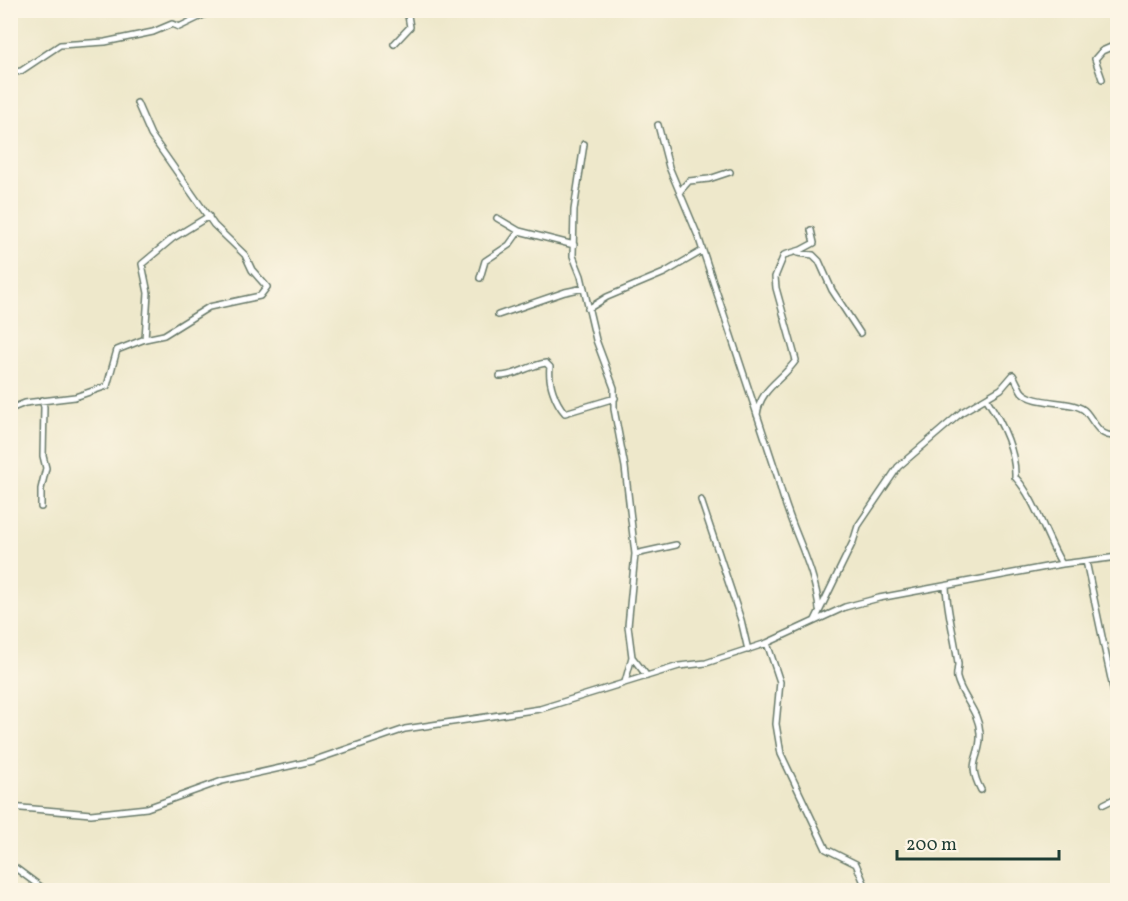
<svg xmlns="http://www.w3.org/2000/svg" width="1128" height="901" viewBox="0 0 1128 901" font-family="Vollkorn,serif">
<rect width="100%" height="100%" fill="#fcf5e5"/>
<filter id="ink" filterUnits="userSpaceOnUse"><feTurbulence type="fractalNoise" baseFrequency=".0167" numOctaves="2"/><feDisplacementMap in="SourceGraphic" scale="12" xChannelSelector="R" yChannelSelector="G"/><feConvolveMatrix kernelMatrix="1 2 1 2 8 2 1 2 1" color-interpolation-filters="sRGB"/></filter>
<filter id="wash" filterUnits="userSpaceOnUse"><feTurbulence type="fractalNoise" baseFrequency=".008" numOctaves="4" result="noise"/><feDisplacementMap in="SourceGraphic" scale="24" xChannelSelector="R" yChannelSelector="G"/><feGaussianBlur stdDeviation="1.35" result="paint"/><feColorMatrix in="noise" values="0 0 0 0 0 0 0 0 0 0 0 0 0 0 0 0 0 1.4 0 .05"/><feComposite in="paint" operator="in"/></filter>
<g filter="url(#wash)">
<rect width="100%" height="100%" fill="#eee8cb"/>
</g>
<g filter="url(#ink)">
<g fill="none" stroke-linecap="round" stroke-linejoin="round">
<g stroke="#677969" stroke-width="8">
<path id="street" d="M394,44L410,27L407,10
M10,73L21,71L60,45L105,42L153,32L172,24L179,27L214,10
M1102,79L1095,59L1102,51L1118,44
M137,103L151,135L214,225L245,255L252,270L267,287L260,296L209,307L164,335L145,339
M658,125L669,167L698,236L778,478C787,523 815,564 819,609
M584,144L574,210L573,256L581,276L596,340L614,388V409L625,467L635,554L628,626L632,657L625,682
M680,191L689,181L709,179L730,172
M497,218L519,231L574,245
M798,253L813,255L819,261L832,290L860,333
M480,278L485,261L509,245L519,231
M588,309L607,297L664,273L702,251
M498,315L565,292L584,288
M500,376C517,376 529,365 546,363L550,367C548,382 555,402 565,413L615,398
M986,398C1001,421 1016,449 1015,477C1035,498 1046,538 1062,564
M10,409L25,403L75,397L107,386L117,350L145,339L148,293L142,264L173,238L209,216
M757,415C760,388 782,381 796,360L776,288L775,277L784,255L801,250L814,243L811,230
M701,500L741,620L748,650
M41,507V489L46,468L43,456L44,407L42,400
M635,554L676,545
M1086,561L1118,712
M946,586C947,613 955,638 958,664C958,669 956,674 957,678C962,698 979,711 980,733C982,759 965,760 981,790
M815,620L853,542L858,526L898,467L962,412L1001,389L1013,375C1016,380 1019,388 1022,392C1035,406 1075,399 1086,412C1096,424 1098,437 1118,436
M767,643L780,682L776,724L781,754L826,849L856,864L867,890
M632,657L647,676
M1104,804L1118,797
M10,807L91,814L147,808L222,781L312,761L405,729L540,709L679,666L706,663L767,643L845,607L879,598L1062,564L1118,557
M10,864L45,890"/>
</g>
<use href="#street" stroke="#fff" stroke-width="5"/>
</g>
</g>
<rect width="1128" height="901" fill="none" stroke="#fcf5e5" stroke-width="36"/>
<path d="M897 850v9h162v-9" fill="none" stroke="#1f3d34" stroke-width="3"/>
<text x="906" y="850" font-size="18" fill="#1f3d34" stroke="#fcf5e5" stroke-width="4.5" paint-order="stroke">200 m</text>
</svg>
